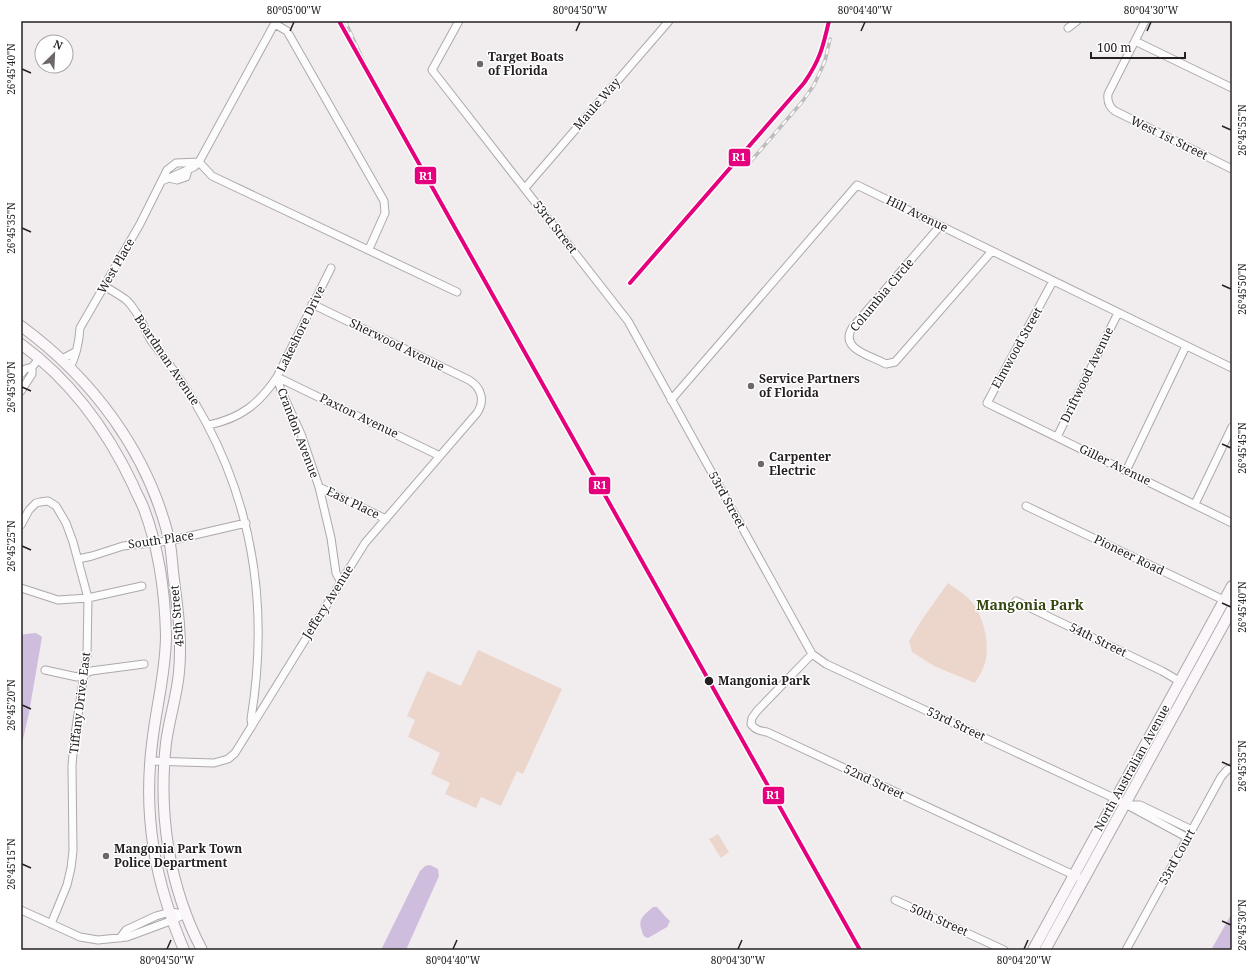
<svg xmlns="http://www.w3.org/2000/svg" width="1253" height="971" viewBox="0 0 1253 971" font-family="'Noto Serif',serif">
<rect width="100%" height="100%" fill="#f1eced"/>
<path fill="#ecd6cc" d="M948,583C956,589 965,594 971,601C984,617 990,643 985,663C983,670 979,676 975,683L934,666L912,652L909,641L923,618Z
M478,650L562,689L523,774L517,771L501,806L481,797L476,808L445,794L450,783L431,774L440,753L408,737L415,720L407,716L427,671L461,686Z
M718,834L729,852L721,858L709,839Z"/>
<path fill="#cfbdde" d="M36,633L42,637L29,713L21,748V635L26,634Z
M430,865L438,869L439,876L406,950H381L420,871L425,866Z
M653,907H657C662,912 665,917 670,921L667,927L648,938C644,937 643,935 642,931C637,919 644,915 653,907Z
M1232,913V950H1211Z"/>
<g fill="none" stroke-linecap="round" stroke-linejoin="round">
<g stroke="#ada9aa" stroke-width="9">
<path id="minor" d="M459,21L432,70L628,321L812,654L826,664L1116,799L1188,838
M1145,21L1108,94C1107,102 1109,107 1115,111L1232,169
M275,24L287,31L384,201L385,213L369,249
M1068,28L1077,21
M1135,41L1232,88
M199,162L212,176L457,292
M169,178L177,180L186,177L188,170
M162,181L194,167L199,162L276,21
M525,188L669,21
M940,226L852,328C840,348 868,355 882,362L886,364L895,362L992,251
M1053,281L987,403L1232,523
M104,286C111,290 118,294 125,299C131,303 137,314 141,320C145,328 147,335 152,342C243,453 274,578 251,719L252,726
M62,359L75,352
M70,367C77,355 79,342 80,328L140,224L167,170L176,163L199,162
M21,374L25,369L32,367L39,359
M277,377L281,390L301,434L319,487L331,538L336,573L341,582
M277,377L440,456
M21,391L32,374V367
M671,400L857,185L1232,368
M209,425C241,418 259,404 277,377L331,268
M1057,437L1118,313
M1126,471L1186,346
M319,487L386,519
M1195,504L1232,427
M1026,506L1232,604
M21,525L29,510L36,503L40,502L48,501L56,506L66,523L73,542L88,598L87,655L74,741L72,766L73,851L71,868L67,885L51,924
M78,559L92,556L123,546L169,541L246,523
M21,588L58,600L88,598L142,586
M1016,601L1162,671L1179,681
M812,654L757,711L752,718L751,724C755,730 760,731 767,732L1078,877
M45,670L77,677L91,671L144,664
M150,761L214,763L228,759L235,753L365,543L477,413C485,401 482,388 469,380L312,304
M1127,805H1140L1192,830
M895,900L1004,950
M21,910L80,937L98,940L127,937L173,920L185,914
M120,938L126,930L156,916L170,912L185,914
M1126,950L1221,777L1227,770L1232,767"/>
</g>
<g stroke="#ada9aa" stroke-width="12">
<path id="secondary" d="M21,326C92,378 148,452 169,539C172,552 172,566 174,580C178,611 182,641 179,672C177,696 169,719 166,743C158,814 169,887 202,950
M21,344C70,380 107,430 133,485C136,493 141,501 144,509C159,549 165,593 166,635C166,672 156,707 152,744C143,817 155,882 184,950
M1033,950L1232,586
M1045,950L1232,609"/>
</g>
<use href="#minor" stroke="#fdfcfc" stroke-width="7"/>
<use href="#secondary" stroke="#faf6f9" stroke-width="10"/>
<g stroke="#bebdbd" stroke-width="3.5">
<path id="rail" d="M345,21L370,75
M751,161L802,102L814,85L825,61L830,39
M630,283L804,83C820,60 823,47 829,21"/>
</g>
<use href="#rail" stroke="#fff" stroke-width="2" stroke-dasharray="6" stroke-linecap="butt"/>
<g stroke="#fff" stroke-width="7">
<path id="rail-1" d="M339,21L860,950
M630,283L804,83C820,60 823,47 829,21"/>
</g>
<use href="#rail-1" stroke="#e5007d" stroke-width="4"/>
</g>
<path fill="none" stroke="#252122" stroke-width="1.5" d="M290,31L294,22M576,31L580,22M861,31L865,22M1147,31L1151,22M22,69L31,73M1222,126L1231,130M22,228L31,232M1222,285L1231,289M22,387L31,391M1222,444L1231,448M22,546L31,550M1222,603L1231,607M22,705L31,709M1222,762L1231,766M22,864L31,868M1222,921L1231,925M167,949L171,940M453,949L457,940M738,949L742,940M1024,949L1028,940"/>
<g fill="#6c6869" stroke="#fff" stroke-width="1.5">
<circle cx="480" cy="64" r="4"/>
<circle cx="751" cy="386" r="4"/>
<circle cx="761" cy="464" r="4"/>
<circle cx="106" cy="856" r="4"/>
</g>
<circle fill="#252122" stroke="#fff" stroke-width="1.5" cx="709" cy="681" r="5"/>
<g text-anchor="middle" stroke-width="3" stroke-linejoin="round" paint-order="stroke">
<g font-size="12" font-weight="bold" fill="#252122" stroke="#fff" text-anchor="start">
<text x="488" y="61">Target Boats<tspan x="488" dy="14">of Florida</tspan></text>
<text x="759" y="383">Service Partners<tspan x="759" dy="14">of Florida</tspan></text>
<text x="769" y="461">Carpenter<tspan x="769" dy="14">Electric</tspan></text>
<text x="114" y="853">Mangonia Park Town<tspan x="114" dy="14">Police Department</tspan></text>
</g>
<g font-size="12" fill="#252122" stroke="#fff">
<text transform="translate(597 104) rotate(-49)" y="4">Maule Way</text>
<text transform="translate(1169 138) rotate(26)" y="4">West 1st Street</text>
<text transform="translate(917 214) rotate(26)" y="4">Hill Avenue</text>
<text transform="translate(555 227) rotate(52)" y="4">53rd Street</text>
<text transform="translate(116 266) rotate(-60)" y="4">West Place</text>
<text transform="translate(882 295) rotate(-50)" y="4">Columbia Circle</text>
<text transform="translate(301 329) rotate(-64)" y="4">Lakeshore Drive</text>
<text transform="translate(397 345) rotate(26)" y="4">Sherwood Avenue</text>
<text transform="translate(1017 348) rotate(-61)" y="4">Elmwood Street</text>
<text transform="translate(167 360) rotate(56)" y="4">Boardman Avenue</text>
<text transform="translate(1087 375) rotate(-64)" y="4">Driftwood Avenue</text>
<text transform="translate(359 416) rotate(26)" y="4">Paxton Avenue</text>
<text transform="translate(298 433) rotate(69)" y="4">Crandon Avenue</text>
<text transform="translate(1115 465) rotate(26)" y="4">Giller Avenue</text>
<text transform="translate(727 500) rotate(61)" y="4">53rd Street</text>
<text transform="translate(353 503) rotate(26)" y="4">East Place</text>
<text transform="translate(161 540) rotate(-8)" y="4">South Place</text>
<text transform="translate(1129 555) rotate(26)" y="4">Pioneer Road</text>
<text transform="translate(328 602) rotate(-58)" y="4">Jeffery Avenue</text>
<text transform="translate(177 616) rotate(-95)" y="4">45th Street</text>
<text transform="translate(1098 640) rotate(26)" y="4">54th Street</text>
<text transform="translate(80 703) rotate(-83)" y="4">Tiffany Drive East</text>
<text transform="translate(956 724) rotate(25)" y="4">53rd Street</text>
<text transform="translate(1132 768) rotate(-61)" y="4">North Australian Avenue</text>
<text transform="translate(874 782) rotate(25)" y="4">52nd Street</text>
<text transform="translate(1177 857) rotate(-61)" y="4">53rd Court</text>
<text transform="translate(939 920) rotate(24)" y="4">50th Street</text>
</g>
<g font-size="12" font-weight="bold" fill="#252122" stroke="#fff" text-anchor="start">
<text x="718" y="685">Mangonia Park</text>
</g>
<g font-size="14" font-weight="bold" fill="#344611" stroke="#fff">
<text x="1030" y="610">Mangonia Park</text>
</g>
</g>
<g stroke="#fff" stroke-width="1.5">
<rect x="728" y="148" width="23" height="19" rx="4" fill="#e5007d"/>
<rect x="414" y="166" width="23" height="19" rx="4" fill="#e5007d"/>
<rect x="588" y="476" width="23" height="19" rx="4" fill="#e5007d"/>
<rect x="762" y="786" width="23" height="19" rx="4" fill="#e5007d"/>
</g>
<g font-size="11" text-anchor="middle" font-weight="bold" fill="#fff">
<text x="739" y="161">R1</text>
<text x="426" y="180">R1</text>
<text x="600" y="489">R1</text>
<text x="773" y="799">R1</text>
</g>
<rect width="1253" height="971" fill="none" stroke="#ffffff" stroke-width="44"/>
<g transform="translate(54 54) rotate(24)"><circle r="19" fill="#ffffff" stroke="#a8a6a7"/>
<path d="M0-3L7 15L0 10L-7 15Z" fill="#6c6869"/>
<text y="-6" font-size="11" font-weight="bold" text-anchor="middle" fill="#252122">N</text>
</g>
<path d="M1091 52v6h94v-6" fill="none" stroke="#252122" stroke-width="2"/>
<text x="1097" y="52" font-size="12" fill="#252122" stroke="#ffffff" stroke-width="3" paint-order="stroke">100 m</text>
<rect x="22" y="22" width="1209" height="927" fill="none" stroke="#252122" stroke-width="1.5"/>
<g font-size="10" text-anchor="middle" fill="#252122">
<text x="294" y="14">80°05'00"W</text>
<text x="580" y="14">80°04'50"W</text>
<text x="865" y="14">80°04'40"W</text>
<text x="1151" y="14">80°04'30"W</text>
<text transform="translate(11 69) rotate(-90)" y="4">26°45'40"N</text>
<text transform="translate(1242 130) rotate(-90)" y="4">26°45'55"N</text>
<text transform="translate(11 228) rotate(-90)" y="4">26°45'35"N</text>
<text transform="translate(1242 289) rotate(-90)" y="4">26°45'50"N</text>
<text transform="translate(11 387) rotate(-90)" y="4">26°45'30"N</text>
<text transform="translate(1242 448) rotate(-90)" y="4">26°45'45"N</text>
<text transform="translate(11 546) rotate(-90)" y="4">26°45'25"N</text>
<text transform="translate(1242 607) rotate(-90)" y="4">26°45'40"N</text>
<text transform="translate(11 705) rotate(-90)" y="4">26°45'20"N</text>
<text transform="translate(1242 766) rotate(-90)" y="4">26°45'35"N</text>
<text transform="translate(11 864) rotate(-90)" y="4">26°45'15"N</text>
<text transform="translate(1242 925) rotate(-90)" y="4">26°45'30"N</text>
<text x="167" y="964">80°04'50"W</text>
<text x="453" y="964">80°04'40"W</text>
<text x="738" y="964">80°04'30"W</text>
<text x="1024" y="964">80°04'20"W</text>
</g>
</svg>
